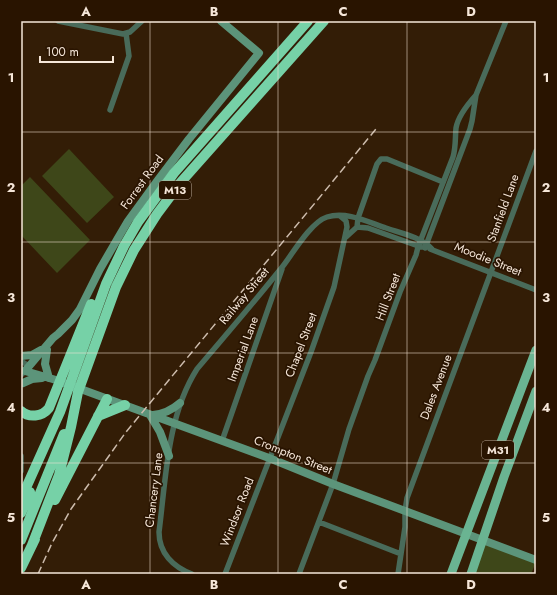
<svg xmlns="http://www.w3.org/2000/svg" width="557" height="595" viewBox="0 0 557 595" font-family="Jost,sans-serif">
<rect width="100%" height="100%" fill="#331d06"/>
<path fill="#3e4719" d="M69,149L114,197L87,223L42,176Z
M30,177L90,240L57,273L21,235V186Z
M484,540L536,562L531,574H471Z"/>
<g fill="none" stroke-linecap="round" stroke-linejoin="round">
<path stroke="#496b5a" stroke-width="5.5" d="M58,21L123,34L130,32L142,21
M110,110L129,56L126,33
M357,227L368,228L421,247
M357,227L358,218L377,164L381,159H387L443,182
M346,237L357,227
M425,248L470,129L472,121L476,95L506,21
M430,249L536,290
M21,361L29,366
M21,369L25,371L21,375
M222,441L282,269
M21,456V471
M319,522L401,554
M192,574C173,567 159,553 159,532C166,478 167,416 197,369C226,335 255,301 283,266C293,253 311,222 327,217C346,211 368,222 386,228C401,233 421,237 432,249
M225,574L311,352L334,287L347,227L346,221L340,216
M299,574L333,484L349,429L368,376L375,360L400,292L416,255L418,247L453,157C456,147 455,138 456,128C458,116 467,105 476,95
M398,574L405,527V511L407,498L536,151"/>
<path stroke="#5c947a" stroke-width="8" d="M221,21L259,53L189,139L158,180L128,221L118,238L100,269L80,309L72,320L58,334L53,338L25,371L56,380L269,458L333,484L536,560
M47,350L45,364L49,378
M21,356L32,355L41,350
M23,383L32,379L42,378
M150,415L160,432L169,456
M153,415C164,414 172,410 180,403"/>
<path stroke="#6ab492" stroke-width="9" d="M451,574L536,350
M471,574L504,477L536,391"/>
<path stroke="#76d1a7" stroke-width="10" d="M21,411C29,418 42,417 49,408L91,304
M98,416L125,405
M21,499L60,412L106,284L124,246L138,222L174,173L308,21
M55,500L107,399
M21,513L30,492
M21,540L64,434
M32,545L59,475L71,427L78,392L116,287L134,250L157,214L181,182L324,21
M21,568L35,539"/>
<path stroke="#cdbcad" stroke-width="1.5" stroke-dasharray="8 4" stroke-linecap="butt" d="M38,574L52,543L71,509L126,432L376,129"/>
</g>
<path fill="none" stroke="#f6e7d9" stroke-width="1" stroke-opacity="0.55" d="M150,21V574M278,21V574M407,21V574M21,132H536M21,242H536M21,353H536M21,463H536"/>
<g text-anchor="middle" stroke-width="3.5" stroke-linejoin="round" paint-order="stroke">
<g fill="#291400" stroke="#b8a898" stroke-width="1">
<rect x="159" y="181" width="32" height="18" rx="3"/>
<rect x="482" y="441" width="32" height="18" rx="3"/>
</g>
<g font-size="11" font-weight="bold" fill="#f6e7d9">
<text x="175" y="194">M13</text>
<text x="498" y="454">M31</text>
</g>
<g font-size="12" fill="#f6e7d9" stroke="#291400">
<text transform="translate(142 182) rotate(-54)" y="4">Forrest Road</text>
<text transform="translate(503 208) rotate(-70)" y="4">Stanfield Lane</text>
<text transform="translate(488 259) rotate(22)" y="4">Moodie Street</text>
<text transform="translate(244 296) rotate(-50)" y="4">Railway Street</text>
<text transform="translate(388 297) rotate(-69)" y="4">Hill Street</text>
<text transform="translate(301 345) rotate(-69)" y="4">Chapel Street</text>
<text transform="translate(243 349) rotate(-70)" y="4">Imperial Lane</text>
<text transform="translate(436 387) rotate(-69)" y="4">Dales Avenue</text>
<text transform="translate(293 455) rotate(22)" y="4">Crompton Street</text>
<text transform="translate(154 490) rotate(-83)" y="4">Chancery Lane</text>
<text transform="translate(237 512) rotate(-69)" y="4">Windsor Road</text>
</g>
</g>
<rect width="557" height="595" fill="none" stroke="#291400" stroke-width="44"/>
<path d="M40 56v6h73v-6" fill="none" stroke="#f6e7d9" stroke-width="2"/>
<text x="46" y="56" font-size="12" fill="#f6e7d9" stroke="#291400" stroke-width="3" paint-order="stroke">100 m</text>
<rect x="22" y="22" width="513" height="551" fill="none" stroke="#f6e7d9" stroke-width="1.5"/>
<g font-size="13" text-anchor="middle" font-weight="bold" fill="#f6e7d9">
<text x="86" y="16">A</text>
<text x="214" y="16">B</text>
<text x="343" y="16">C</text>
<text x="471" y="16">D</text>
<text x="11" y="82">1</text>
<text x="546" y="82">1</text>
<text x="11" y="192">2</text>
<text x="546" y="192">2</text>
<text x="11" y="302">3</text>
<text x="546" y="302">3</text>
<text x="11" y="412">4</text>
<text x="546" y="412">4</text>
<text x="11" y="522">5</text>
<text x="546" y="522">5</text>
<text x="86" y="589">A</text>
<text x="214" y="589">B</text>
<text x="343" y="589">C</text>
<text x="471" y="589">D</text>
</g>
</svg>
